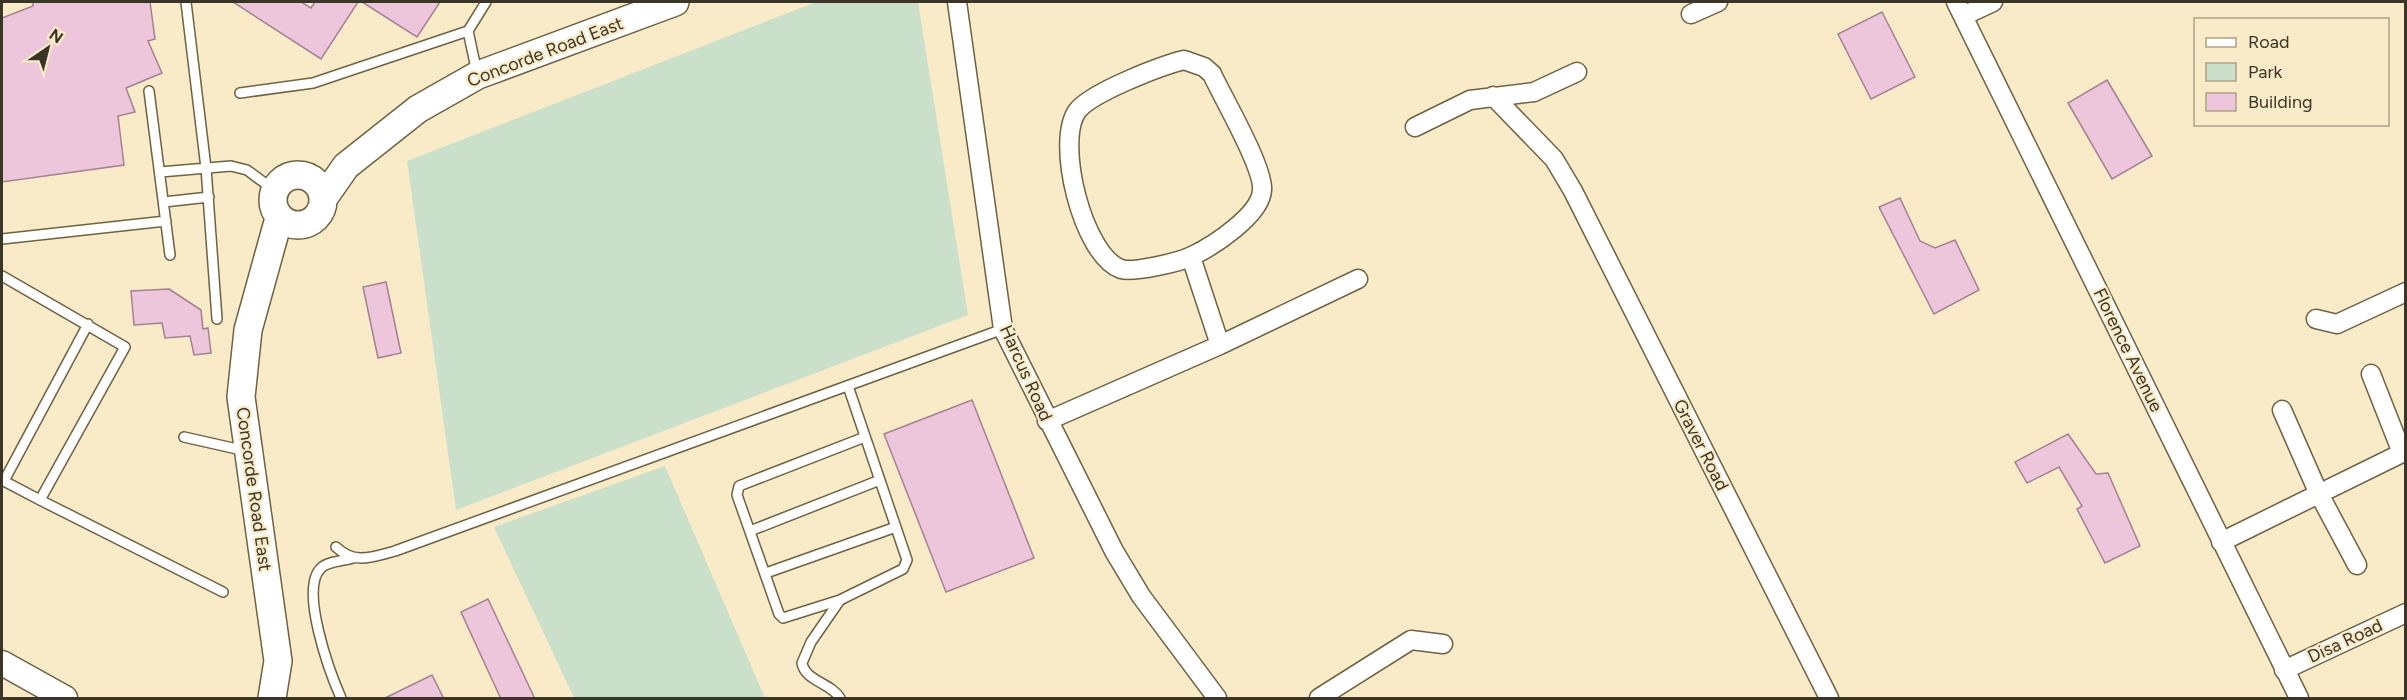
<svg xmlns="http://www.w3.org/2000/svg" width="2407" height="700" viewBox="0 0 2407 700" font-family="Figtree,sans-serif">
<rect width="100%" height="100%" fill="#faebc8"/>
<path fill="#cae0ca" d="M816,2H918L968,315L456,510L407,161Z
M665,466L765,698H574L494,527Z"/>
<path fill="#eec6db" stroke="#a38193" stroke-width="1.5" d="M33,2H150L155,39L148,41L162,73L126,88L135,112L118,116L124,165L2,182V18L33,6Z
M233,2H301L311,8L315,2H358L321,59Z
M362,2H440L417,37Z
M1882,12L1915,77L1871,99L1838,34Z
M2107,80L2152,156L2112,179L2068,103Z
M1900,198L1920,241L1935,248L1955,240L1979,290L1934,314L1879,207Z
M386,282L401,353L378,358L363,287Z
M169,289L201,310L203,329L208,328L211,353L194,355L190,336L165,338L162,323L134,325L131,291Z
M972,400L1034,558L946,592L884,434Z
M2068,434L2096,474L2108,473L2140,546L2105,563L2077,509L2082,506L2059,467L2027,483L2015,462Z
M488,599L535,699H501L461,612Z
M432,675L444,699H383Z"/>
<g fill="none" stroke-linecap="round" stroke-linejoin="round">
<g stroke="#6f6243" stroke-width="12">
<path id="service" d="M186,2L206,168L217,319
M477,73L468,31L486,2
M149,91L170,255
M240,93L313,83L468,31
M160,172L231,166L247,170L274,190
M164,202L209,197
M2,239L166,221
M2,276L125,347L40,500L2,480
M848,386C868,444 887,502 907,560L903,569L840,600L783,618L779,614L737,495L739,486L865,437
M184,437L246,451
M4,481L88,324
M40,500L223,592
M750,531L880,480
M336,547C355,565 372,557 395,551L1003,329
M766,573L896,527
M341,698C330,673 299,589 321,568C328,561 344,561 353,558
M840,698C831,683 805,681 802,663L811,642L840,600"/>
</g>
<g stroke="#6f6243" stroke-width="21">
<path id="minor" d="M957,2L1003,329L1114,551L1141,596L1217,698
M1956,2L2299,698
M1691,14L1718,2
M1963,16L1993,2
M1184,60L1204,67L1212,74C1223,98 1264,168 1262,190C1261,215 1213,246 1192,256C1180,262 1133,273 1121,269C1083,256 1054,140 1078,110C1093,92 1160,66 1184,60Z
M1493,96L1554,159L1573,191L1829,698
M1415,127L1470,100L1534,92L1577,72
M2316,319L2337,324L2406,292
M1220,345L1358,279
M2282,410L2318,492L2357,565
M1047,421L1220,345L1191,257
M2221,542L2402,453L2371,374
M2284,670L2406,613
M1319,698L1411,640L1443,644"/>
</g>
<g stroke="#6f6243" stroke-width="27">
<path id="tertiary" d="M2,663L65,698"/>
</g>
<g stroke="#6f6243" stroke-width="30">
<path id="secondary" d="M273 200a25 25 0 1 1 50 0a25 25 0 1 1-50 0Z
M323,199L346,166L418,109L478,75L675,2
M272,698L278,661L241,397L248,330L279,218"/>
</g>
<use href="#service" stroke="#fff" stroke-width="9"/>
<use href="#minor" stroke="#fff" stroke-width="18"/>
<use href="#tertiary" stroke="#fff" stroke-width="24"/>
<use href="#secondary" stroke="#fff" stroke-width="27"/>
</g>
<g text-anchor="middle" stroke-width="4.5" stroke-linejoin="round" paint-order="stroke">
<g font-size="18" fill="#3b3527" stroke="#faebc8">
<text transform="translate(545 52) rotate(-21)" y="6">Concorde Road East</text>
<text transform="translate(2128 350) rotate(64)" y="6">Florence Avenue</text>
<text transform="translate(1026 373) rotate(66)" y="6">Harcus Road</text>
<text transform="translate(1701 445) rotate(63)" y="6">Graver Road</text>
<text transform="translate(254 489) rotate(82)" y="6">Concorde Road East</text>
<text transform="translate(2345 641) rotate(-25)" y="6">Disa Road</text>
</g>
</g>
<rect width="2407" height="700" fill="none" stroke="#3b3527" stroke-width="6"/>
<rect x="2194" y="18" width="195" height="108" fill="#faebc8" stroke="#aea288" stroke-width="1.5"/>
<rect x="2206" y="38" width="30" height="9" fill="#ffffff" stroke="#aea288" stroke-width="1.5"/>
<text x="2248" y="48" font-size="18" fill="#3b3527">Road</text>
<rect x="2206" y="63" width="30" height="18" fill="#cae0ca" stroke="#aea288" stroke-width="1.5"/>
<text x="2248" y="78" font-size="18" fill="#3b3527">Park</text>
<rect x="2206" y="93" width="30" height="18" fill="#eec6db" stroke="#aea288" stroke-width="1.5"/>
<text x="2248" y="108" font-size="18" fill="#3b3527">Building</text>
<g transform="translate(48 48) rotate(35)" stroke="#faebc8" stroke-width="4.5" paint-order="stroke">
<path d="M0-4.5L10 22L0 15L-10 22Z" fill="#3b3527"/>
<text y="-9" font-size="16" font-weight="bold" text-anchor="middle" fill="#3b3527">N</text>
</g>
</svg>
